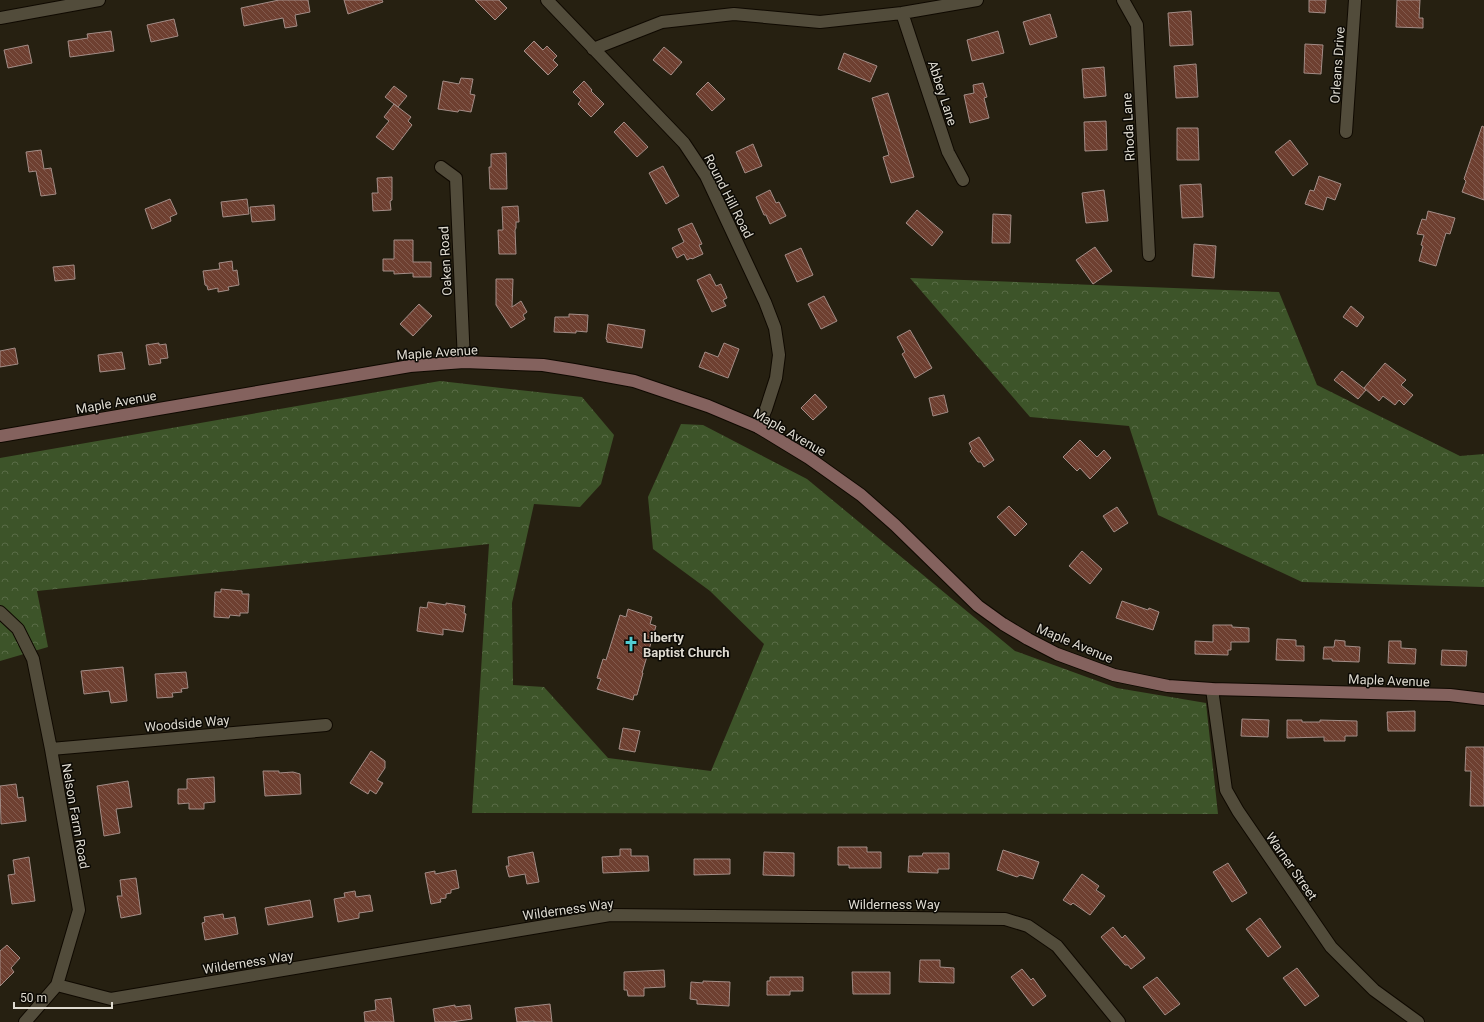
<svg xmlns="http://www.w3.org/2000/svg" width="1484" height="1022" viewBox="0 0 1484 1022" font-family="Roboto,sans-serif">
<defs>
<pattern id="forest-crowns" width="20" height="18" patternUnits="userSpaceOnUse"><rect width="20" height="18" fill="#3d5429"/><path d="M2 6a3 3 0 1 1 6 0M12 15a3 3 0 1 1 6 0" fill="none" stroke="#596c47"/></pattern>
<pattern id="building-back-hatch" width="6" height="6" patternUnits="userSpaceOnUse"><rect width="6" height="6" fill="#6e3f30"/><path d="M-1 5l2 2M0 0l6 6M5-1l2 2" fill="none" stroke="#825a4d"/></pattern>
</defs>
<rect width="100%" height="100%" fill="#262011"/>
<path fill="url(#forest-crowns)" d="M910,278L1279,292L1317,385L1460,456L1484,454V587L1302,582L1158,515L1129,426L1030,417Z
M440,381L582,397L614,435L601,484L580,507L534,504L512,603L513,685L544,687L608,758L711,771L764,644L710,591L653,549L648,497L681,424L703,425L807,479L1015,651L1117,688L1206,703L1218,814L472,813L489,544L37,591L48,647L0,661V458Z"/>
<path fill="url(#building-back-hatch)" stroke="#a38d87" d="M279,0H308L310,12L295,15L297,26L285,28L283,18L244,26L241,8Z
M344,0H382L383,2L348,14Z
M475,0H499L507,8L495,20Z
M1309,0H1326L1325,13L1309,12Z
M1397,0H1420L1419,18H1423V28L1396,27Z
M1191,11L1193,45L1170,46L1168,13Z
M1050,14L1057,37L1030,45L1023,22Z
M174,19L178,36L151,42L147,25Z
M111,31L114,51L70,57L68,41L88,38L87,34Z
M998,31L1004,53L972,61L967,40Z
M534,41L543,50L547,46L557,56L553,60L558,65L548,75L524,51Z
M1305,44L1323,45L1321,74L1304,73Z
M28,45L32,63L8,68L4,50Z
M664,47L682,62L671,75L653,60Z
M844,53L877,66L870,82L838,69Z
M1196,64L1198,97L1176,98L1174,66Z
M1104,67L1106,96L1084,98L1082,69Z
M461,78L473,79L470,94L475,95L471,112L459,110L458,112L438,109L443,81L459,84Z
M584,81L592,90L591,91L604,104L591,117L578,104L581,100L573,92Z
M708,82L725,99L712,111L696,94Z
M983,83L987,97L984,98L989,118L970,123L964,95L974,93L973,85Z
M394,86L407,96L398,107L385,97Z
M888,93L914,177L891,183L883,157L889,155L872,98Z
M394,104L411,117L408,121L412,125L393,150L376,137L389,121L384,117Z
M1106,121L1107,150L1085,151L1084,122Z
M624,122L648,147L637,157L614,132Z
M1482,126L1484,127V200L1462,192L1466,181L1464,179Z
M1177,128H1198L1199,160H1177Z
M1290,140L1308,164L1293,176L1275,152Z
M753,144L762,166L745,173L736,152Z
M41,150L44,169L51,168L56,194L41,196L36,171L29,172L26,152Z
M506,153L507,189H490L489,167H491V154Z
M663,166L679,196L666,204L649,173Z
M1319,176L1341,184L1335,200L1327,197L1323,210L1305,204L1310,190L1314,191Z
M392,177V200L390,201L391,210L373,211L372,193H378L377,178Z
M1201,184L1203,217L1182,218L1180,185Z
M770,190L776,203L779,202L786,216L770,224L766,215H764L756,197Z
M1104,190L1108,221L1086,223L1082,193Z
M170,199L177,214L170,217L171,221L152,229L145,209Z
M247,199L249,214L223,217L221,202Z
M274,205L275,220L252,222L250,207Z
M518,206L519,222H516V228L515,230L516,254H499L498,230H503L502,207Z
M917,210L943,232L932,246L906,223Z
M1428,211L1455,218L1450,234L1446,233L1436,266L1419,261L1423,246L1421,245L1424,235L1417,234L1422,219L1426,220Z
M993,214L1011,215L1010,243H992Z
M692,223L702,244L699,245L703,254L692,259L691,258L687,260L684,254L677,258L672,248L684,242L678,229Z
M394,240H413V262H431V277H413V273L394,274V271H383V259H394Z
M1194,244L1216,246L1214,278L1192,276Z
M1095,247L1112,271L1093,284L1076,260Z
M801,248L813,275L797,282L785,255Z
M232,261L233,271L237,270L239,285L228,287L229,290L218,292V288L208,290L207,286L205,285L203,271L220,269L219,263Z
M74,265L75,279L55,281L53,267Z
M710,274L716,286L721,284L727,298L723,300L726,306L712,312L697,280Z
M496,279H513L512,307L521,301L527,312L523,315L525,319L511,328L496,305Z
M824,296L837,321L821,329L808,304Z
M419,304L432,316L413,336L400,324Z
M1351,306L1364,317L1357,327L1343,317Z
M569,314L588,315L587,332L576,331V333L554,332L555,317H569Z
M608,324L645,330L642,348L607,342V340L606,339Z
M910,330L932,368L915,378L902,354L905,352L897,337Z
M159,343V345L166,344L168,358L160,359L161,363L149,365L146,345Z
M724,343L739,349L728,378L699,367L705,352L718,357Z
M15,348L18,364L0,367V351Z
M122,352L125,369L100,372L98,355Z
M1385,363L1406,380L1401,385L1413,395L1404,405L1399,400L1395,405L1383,396L1379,401L1364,388Z
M1342,371L1366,390L1358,399L1334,380Z
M815,394L827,407L813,420L801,408Z
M944,395L948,412L933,416L929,398Z
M979,437L994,460L984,467L981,462H978L970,451L972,449L969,443Z
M1080,440L1097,457L1104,450L1111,458L1090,479L1080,468L1077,471L1063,457Z
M1009,506L1027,524L1015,536L997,517Z
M1117,507L1128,523L1114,532L1103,516Z
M1082,551L1102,569L1090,584L1069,566Z
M221,589L242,591V594H249L248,613H240V616L230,615L229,618L214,617L215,592H221Z
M1122,601L1148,610L1149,608L1159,612L1153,630L1116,618Z
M428,602L446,605V603L465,606L464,613L466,614L463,632L443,629V635L417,631L420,607L427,608Z
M628,609L652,617L650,624L656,626L642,673H643L637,695H634L633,700L597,689L601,679L597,678L603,659L606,660L620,615L626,617Z
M1213,625H1232V627L1249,628V642H1231V650H1228V655L1195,654V641L1213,642Z
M1277,639L1296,640V646H1304V661L1276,660Z
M1335,640L1345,641V646L1360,647L1359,662L1332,661V659H1323L1324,647H1334Z
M1389,641H1401V648L1416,649L1415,664L1388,663Z
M1442,650L1467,651L1466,666L1441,665Z
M123,667L127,701L111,703L109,691L84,694L81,671Z
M186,672L188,688L181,689L182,692L172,693L173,697L157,698L155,674Z
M1415,711V731H1388L1387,712Z
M1242,719L1269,720L1268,737L1241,736Z
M1287,720H1302V722H1320V720L1357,721V736H1345V741H1324V737L1287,738Z
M623,728L640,731L635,752L619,749Z
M1466,747H1484V806H1470L1471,771H1465Z
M371,751L385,761V768L377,780L383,783L376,794L370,790L368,794L350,783Z
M263,771H279V773L293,772L300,774L301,794L265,796Z
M214,777L215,802L204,803V809H189V803L178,804V789H187V779Z
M128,781L132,807L116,809L120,833L104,836L97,786Z
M16,784L18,798L23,797L26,821L1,824L0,786Z
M838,847H867V852H881V868H849V865H838Z
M620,849H631V856H648L649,871L603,873L602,857L620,856Z
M1003,850L1039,862L1033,879L1020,875L1017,877L997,870Z
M533,852L539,882L527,884L525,874L509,877L506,866H509L508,857Z
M764,852L794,853V876L763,875Z
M923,853H949V869H938V873L908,872L909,856H922Z
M29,857L35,901L12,904L8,875L15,874L13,860Z
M694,859H730V874L694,875Z
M1228,863L1247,893L1232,902L1213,872Z
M456,870L459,888L451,890V893L446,894V898L440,899L441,902L431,904L425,873L435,871V874Z
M1082,874L1099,886L1096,890L1105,896L1090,915L1073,903L1071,905L1063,900Z
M136,878L141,914L121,918L117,896H122L120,880Z
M355,891L356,897L370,895L373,911L359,913V918L338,922L334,899L345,897L344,893Z
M310,900L313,917L268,925L265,908Z
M223,914L224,919L235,917L238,934L205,940L202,923L205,922L204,917Z
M1260,918L1281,947L1268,957L1246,929Z
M1113,927L1122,938L1125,935L1145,958L1131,969L1128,965H1125L1101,937Z
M7,945L20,958L11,968L14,972L0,986V951Z
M920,960H940V967L954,968V983L919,982Z
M1297,968L1319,996L1305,1006L1283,978Z
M1022,969L1031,980L1033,978L1046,996L1033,1006L1011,977Z
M664,970L665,987L644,988V996H628L627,990H624V972Z
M852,972H890V994H853Z
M770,977H803V991H790V995H767V981H770Z
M1157,977L1180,1004L1165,1015L1143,987Z
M703,981L730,982L729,1006L697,1004V1000L690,999L691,982L703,983Z
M391,998L394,1022H365L364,1012L376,1010L375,1000Z
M550,1004L552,1022H534V1021L517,1022L515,1008Z
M455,1005V1007L470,1005L472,1019L451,1022H435L433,1009Z"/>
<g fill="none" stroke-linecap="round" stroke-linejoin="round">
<g stroke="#0f0900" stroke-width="14">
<path id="street" d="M547,0L684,143L706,176L765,302L775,328L779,355L776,378L766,409L758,427
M1123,0L1137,25L1149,255
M902,13L948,152L963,180
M0,18L99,0
M593,49L662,22L734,14L820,22L902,13L977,0
M1346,132L1355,0
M441,167L456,178L464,362
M0,612L18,629L33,659L51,749L79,910L57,985L25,1022
M1212,689L1226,790L1238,811L1331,947L1374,990L1418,1022
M51,749L326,725
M57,985L111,999L610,915L1005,919L1028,926L1057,946L1119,1022"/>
</g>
<g stroke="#0f0900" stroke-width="14">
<path id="secondary" d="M0,436L410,366L464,362L543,365L574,370L634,381L708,406L758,427L809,458L861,495L895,525L978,606L1003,624L1028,639L1057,654L1114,675L1168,686L1212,689L1450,695L1484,699"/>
</g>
<use href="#street" stroke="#524c3b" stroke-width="12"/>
<use href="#secondary" stroke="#84625e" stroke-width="12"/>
</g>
<defs>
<g id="church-bare" transform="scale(1.2)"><path d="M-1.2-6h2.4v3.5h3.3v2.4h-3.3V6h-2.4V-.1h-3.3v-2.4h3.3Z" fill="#51ccd2" stroke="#0c0a05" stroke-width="2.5" paint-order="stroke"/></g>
</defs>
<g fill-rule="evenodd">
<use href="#church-bare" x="631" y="644"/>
</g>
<g text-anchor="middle" stroke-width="3" stroke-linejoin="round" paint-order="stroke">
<g font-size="13" fill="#dfdbd1" stroke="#0c0a05">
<text transform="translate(1337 65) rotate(-86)" y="5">Orleans Drive</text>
<text transform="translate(943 93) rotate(72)" y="5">Abbey Lane</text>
<text transform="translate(1128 127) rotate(-93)" y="5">Rhoda Lane</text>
<text transform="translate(729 196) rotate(63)" y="5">Round Hill Road</text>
<text transform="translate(445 261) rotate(-93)" y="5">Oaken Road</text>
<text transform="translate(437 352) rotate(-4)" y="5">Maple Avenue</text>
<text transform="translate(116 402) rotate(-10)" y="5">Maple Avenue</text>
<text transform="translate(790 432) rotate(30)" y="5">Maple Avenue</text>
<text transform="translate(1075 643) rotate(23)" y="5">Maple Avenue</text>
<text transform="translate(1389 680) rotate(2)" y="5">Maple Avenue</text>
<text transform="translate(187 723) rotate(-5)" y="5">Woodside Way</text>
<text transform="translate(76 816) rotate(80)" y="5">Nelson Farm Road</text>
<text transform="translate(1292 866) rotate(55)" y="5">Warner Street</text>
<text x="894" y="909">Wilderness Way</text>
<text transform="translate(568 909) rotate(-8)" y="5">Wilderness Way</text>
<text transform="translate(248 962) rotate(-9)" y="5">Wilderness Way</text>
</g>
<g font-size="13" font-weight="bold" fill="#dfdbd1" stroke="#0c0a05" text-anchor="start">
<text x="643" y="642">Liberty<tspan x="643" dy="15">Baptist Church</tspan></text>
</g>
</g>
<path d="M14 1002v6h98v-6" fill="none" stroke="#dfdbd1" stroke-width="2"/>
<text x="20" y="1002" font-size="12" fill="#dfdbd1" stroke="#0c0a05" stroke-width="3" paint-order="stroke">50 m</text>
</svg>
